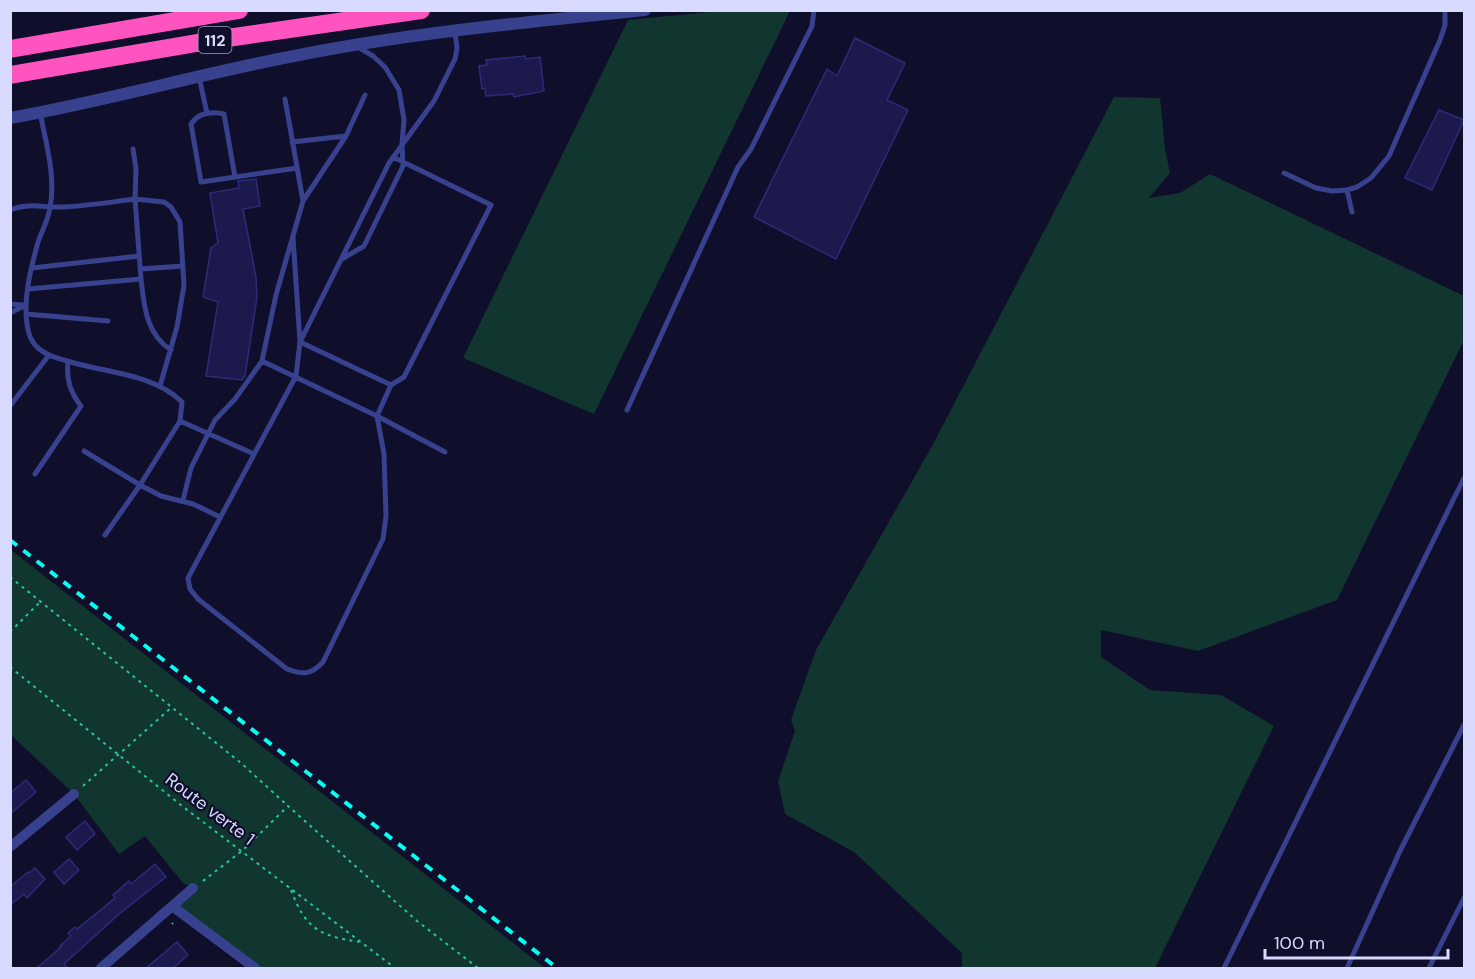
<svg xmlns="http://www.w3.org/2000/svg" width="1475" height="979" viewBox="0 0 1475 979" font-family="'DM Sans',sans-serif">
<rect width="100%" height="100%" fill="#100f2b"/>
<path fill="#11352f" d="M730,10L790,11L594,414L463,358L628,20Z
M1114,97L1160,98L1165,149L1170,173L1149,198L1180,193L1210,174L1464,296V340L1337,600L1198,651L1101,630V657L1150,690L1221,695L1274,726L1155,968H962V953L854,852L785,814L778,781L795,731L791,720L816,650L931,448Z
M10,549L545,968H255L172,906L193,888L183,883L145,836L119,854L74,794L11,735Z"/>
<path fill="#1c1a4d" stroke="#2e2a7a" stroke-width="1.5" d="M855,38L905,63L887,100L908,110L836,259L754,217L827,69L837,76Z
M525,56L526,59L540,57L544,91L514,97L513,94L486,96L485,88L482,89L479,66L487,65L486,60Z
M1439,110L1464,120L1432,190L1405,178Z
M256,179L260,206L243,209L256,277L257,297L245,376L242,380L206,376L218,302L203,297L211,248L218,243L210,193L239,188L238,181Z
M26,780L36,792L10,814V793Z
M85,821L95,834L77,850L66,837Z
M69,859L79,870L64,884L54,872Z
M155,864L166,877L118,915L64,964L68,969H36L61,947L60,946L71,936L68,933L75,927L77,929L115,898L113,895L129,881L131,884Z
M35,868L45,879L27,898L24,894L10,905V887L28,872L29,873Z
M177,942L188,955L172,969H145Z"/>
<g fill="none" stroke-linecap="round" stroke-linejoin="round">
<path stroke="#28c4a3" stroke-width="2" stroke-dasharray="3 4.5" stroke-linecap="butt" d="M10,577L241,763L288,806
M10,632L41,601
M10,667L182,806L395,968
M83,786L172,707
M203,881L243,850L288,806L417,921L478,968
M291,890C306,929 318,935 359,942
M172,924L173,923"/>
<path stroke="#37418d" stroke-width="5" d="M199,77L207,113
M285,99L303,201L276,295L262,361L377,416L445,452
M40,112C46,143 56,177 50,208C48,220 42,231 38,242C31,268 23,297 27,324C28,333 31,342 38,348C47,356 60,359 71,362C107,373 154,374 182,402L180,421
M346,136L365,95
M292,142L346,136L303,201
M133,149L136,169L135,199L164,202L171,207L180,222L184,285L177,327L160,386
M1284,173L1316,188L1332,191L1347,190L1357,187L1371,178L1389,156L1440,40L1445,25V10
M235,177L224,114C211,111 199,112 191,124L201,182L297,168
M1347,190L1352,212
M10,210C28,202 45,208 63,207C87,206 111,202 135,199L141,279L28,289
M293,237L300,342L296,376L188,578L190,589L198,599L287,669C303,675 311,675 323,662L383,539L386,516L384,454L377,416L391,385
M342,259L364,246L403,166L402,144L404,120L399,90L385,67L373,56L358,47
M32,268L139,256
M140,269L183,266
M141,279C144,306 146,334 171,350
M10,304L24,305
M10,313L26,305
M26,314L108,321
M301,340L389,163L434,101L455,59L457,48L455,32
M300,342L391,385L404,377L491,205L393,157
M10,406L49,355
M627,410L738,167L751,149L812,26L814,10
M84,451L140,485L105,535
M35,474L81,406C70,392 66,379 68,361
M183,500L191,468L215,420L235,399L262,361
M220,517L193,504L161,496L140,485L180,421L254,454
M1224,968L1464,478
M1347,968L1400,851L1464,725
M1429,968L1464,898"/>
<path stroke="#37418d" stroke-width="10" d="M10,847L74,794
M172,906L255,968
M101,968L193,888"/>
<path stroke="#37418d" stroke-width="12" d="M10,118C106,101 199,74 294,56C409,33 528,22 645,10"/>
<path stroke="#ff54c0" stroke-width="18" d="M10,49L239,10
M10,75L220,39L421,10"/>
<path stroke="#05fff2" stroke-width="4" stroke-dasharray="9 8" stroke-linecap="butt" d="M10,540L557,968"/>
</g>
<g text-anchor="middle" stroke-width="4.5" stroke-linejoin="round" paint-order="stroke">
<rect fill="#100f2b" stroke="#9d9dbf" stroke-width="1.5" x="198.5" y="27" width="33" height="26" rx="4.5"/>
<g font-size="16" font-weight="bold" fill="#d9daff">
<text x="215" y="46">112</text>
</g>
<g font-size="18" fill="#d9daff" stroke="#100f2b">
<text transform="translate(210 809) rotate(37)" y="6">Route verte 1</text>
</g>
</g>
<rect width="1475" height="979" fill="none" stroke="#d9daff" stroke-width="24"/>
<path d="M1265 949v9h183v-9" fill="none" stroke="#d9daff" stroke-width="3"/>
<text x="1274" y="949" font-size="18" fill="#d9daff" stroke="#100f2b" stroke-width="4.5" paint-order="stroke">100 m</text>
</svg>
